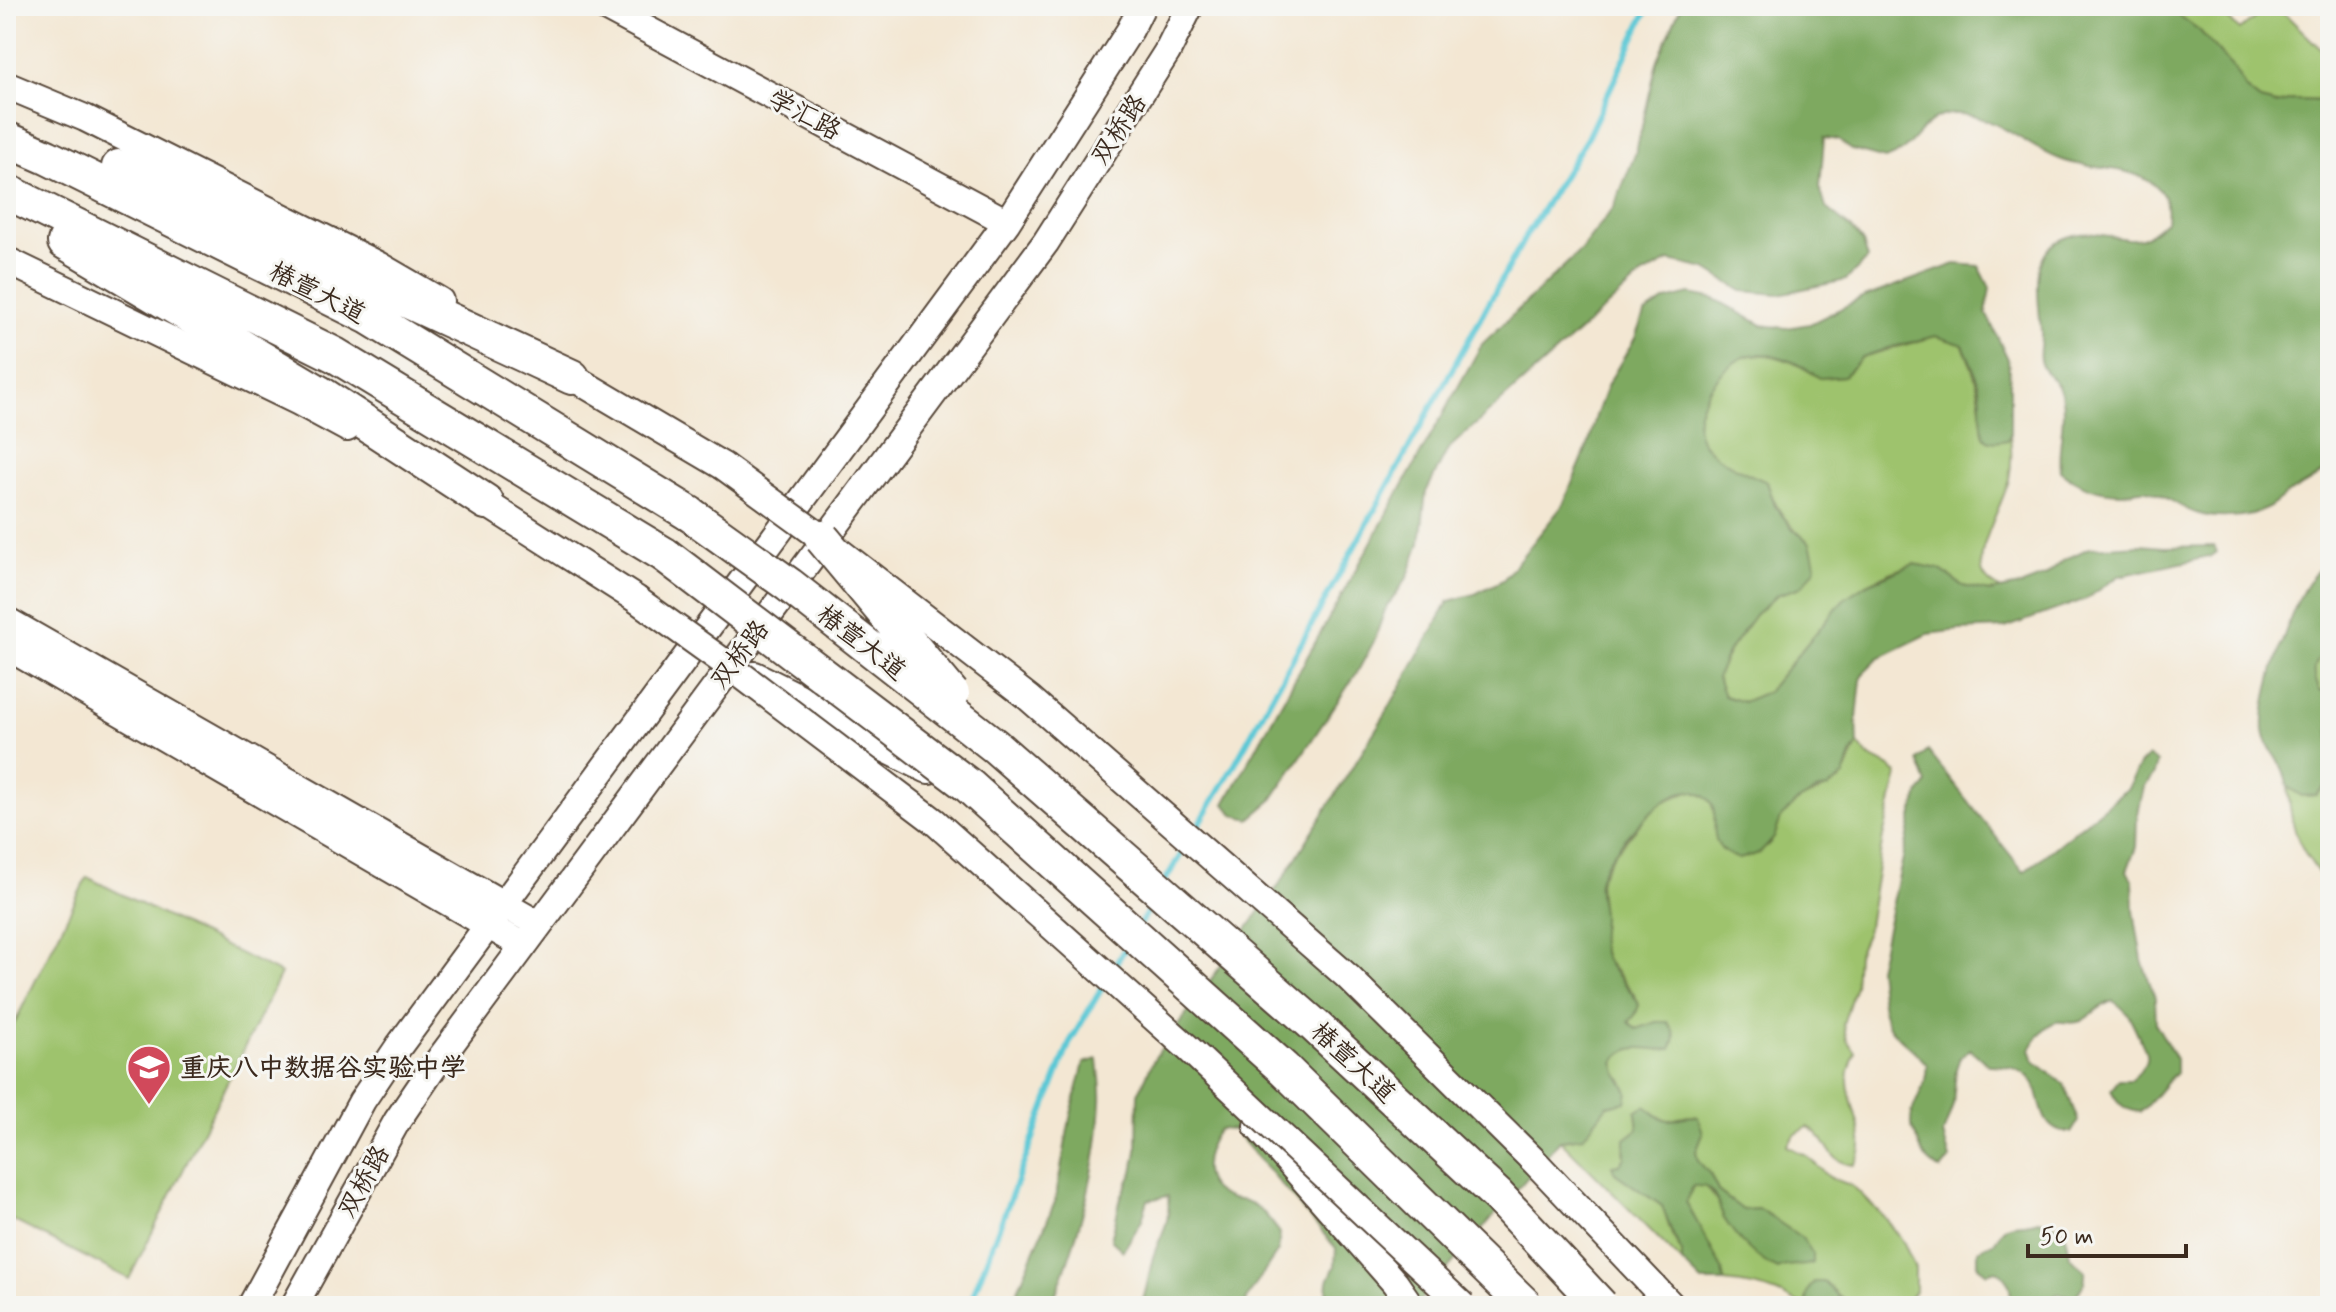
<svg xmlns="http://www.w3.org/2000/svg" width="2336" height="1312" viewBox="0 0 2336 1312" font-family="Mynerve,'LXGW WenKai TC',sans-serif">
<rect width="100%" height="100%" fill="#f6f6f2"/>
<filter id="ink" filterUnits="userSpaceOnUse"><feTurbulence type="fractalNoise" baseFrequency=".0125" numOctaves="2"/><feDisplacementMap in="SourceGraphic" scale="16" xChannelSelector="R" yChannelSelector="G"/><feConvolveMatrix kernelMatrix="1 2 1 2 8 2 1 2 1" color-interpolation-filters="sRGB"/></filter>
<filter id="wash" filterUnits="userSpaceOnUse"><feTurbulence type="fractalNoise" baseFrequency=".006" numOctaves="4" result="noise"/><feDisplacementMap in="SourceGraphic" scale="32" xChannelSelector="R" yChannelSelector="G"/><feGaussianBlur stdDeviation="1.8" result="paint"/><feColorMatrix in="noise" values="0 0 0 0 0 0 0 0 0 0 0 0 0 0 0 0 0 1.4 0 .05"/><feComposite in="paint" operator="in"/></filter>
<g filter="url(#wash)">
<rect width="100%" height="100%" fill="#f3e7d3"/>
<path fill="#9ec36d" stroke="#6c7646" stroke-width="2" d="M2166,6H2213L2240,30L2268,7L2280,9L2330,58V101L2293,100L2276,104L2260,100L2246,89L2234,69L2199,30Z
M1936,336L1962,344C1977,374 1982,402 1983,434L2007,440L2010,435C2012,450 2012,464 2009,479C2004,503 1974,550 1983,573C1987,582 1994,585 2001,590L1989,592L1963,586L1939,569L1915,564L1890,573L1865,585L1844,599L1767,692L1743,702L1724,696L1716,678C1729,649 1749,612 1777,595C1784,591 1794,589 1801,587L1810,543C1787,524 1776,511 1767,482C1745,472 1714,462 1701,440C1685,413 1724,357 1752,355C1779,353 1799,364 1820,378L1844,376L1862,357Z
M2330,647V692L2320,691C2311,672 2312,661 2330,647Z
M1858,744C1862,748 1864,752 1868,755C1879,764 1889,763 1898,775L1883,837L1867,932L1857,955L1855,986L1843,1024L1847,1040L1855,1052C1853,1060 1849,1068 1848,1077C1846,1105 1874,1140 1854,1165C1826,1163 1826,1133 1808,1127L1796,1134L1787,1146L1807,1156L1829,1177L1850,1185L1856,1189L1888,1221L1904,1243L1915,1269V1291L1904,1306C1874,1306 1852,1312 1831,1288L1806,1298L1807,1306C1797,1304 1787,1297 1777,1293C1759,1286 1743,1284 1724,1282L1722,1269L1686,1202L1693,1186H1705L1717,1200L1724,1219L1744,1244L1787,1264H1797L1802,1239L1759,1209L1743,1210L1718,1191L1710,1174L1698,1161L1696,1151L1703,1133L1697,1117C1686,1114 1680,1119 1670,1120C1661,1121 1652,1111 1645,1107L1636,1112L1638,1129L1624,1148L1625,1158L1620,1164L1613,1165L1615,1173L1662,1206L1672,1235L1682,1252V1262L1560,1140C1595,1139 1585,1121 1606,1107C1611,1104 1620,1103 1626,1101L1624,1083L1617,1073L1614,1062C1626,1045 1642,1046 1661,1050L1657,1022L1636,1029L1628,1022L1635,1015L1639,1005L1635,995L1606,960L1599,941L1602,922L1599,881L1614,854L1652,810L1661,803L1691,790L1709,798L1716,816L1715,827L1739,859C1785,849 1766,826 1793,805C1808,793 1829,791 1842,778C1848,771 1852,754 1858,744Z
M2330,781V888C2301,850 2291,836 2288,787L2302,796L2316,795Z
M87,877L281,974L129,1279L6,1217V1040Z"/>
<path fill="#7ea960" stroke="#5c6a3f" stroke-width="2" d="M1681,6H2166L2199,30L2234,69L2246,89L2260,100L2276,104L2293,100L2330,101V467C2315,480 2299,487 2283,497C2278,501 2274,505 2268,508C2249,518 2216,520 2196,513C2179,508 2162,492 2147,490C2138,489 2131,492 2122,493C2098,493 2079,486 2060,471C2057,447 2066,423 2062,398C2060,381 2049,380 2043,368C2036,357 2042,343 2041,332C2039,294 2026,246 2074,235C2097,229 2123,243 2141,238C2150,236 2159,227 2166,221C2168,205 2166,194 2153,184C2128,165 2094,170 2065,161C2027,149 1996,113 1954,114C1929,115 1922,131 1906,147C1900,153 1892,156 1885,159L1852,150L1838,140L1824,138L1820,188L1826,208L1852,229L1863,243L1868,259L1846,280L1779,294L1742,291L1706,269L1669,261L1641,276L1448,449L1426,492L1420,543L1407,578L1385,610L1374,641L1358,671L1271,801L1250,819L1234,815L1225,804L1482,344L1580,251L1614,207L1636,152L1657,62Z
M1955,264L1979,266L1990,288L1986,313L2008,359L2010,383V435L2007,440C1999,442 1988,444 1984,436C1980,427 1982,403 1980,392C1977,375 1970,360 1963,345L1936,336L1889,348L1862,357L1844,376L1820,378C1800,364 1776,351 1751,355C1723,360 1687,411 1700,438C1709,458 1749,474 1767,482L1775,506L1792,528L1810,543L1816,568L1801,587L1777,595L1755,615L1726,655L1717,678L1724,696L1743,702L1767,692L1844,599L1865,585L1914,564L1939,569L1963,586L1989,592L2020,586L2046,576L2064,560L2089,548L2140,545L2164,547L2214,546L2216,552L2209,557L2119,576L2086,599L2005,628L1959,630L1928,634L1878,658L1865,671L1861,680L1857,718L1858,744L1851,755L1844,776L1828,788L1818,790L1794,804L1781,818L1774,838L1766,847L1760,853L1739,859C1732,856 1723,853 1719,846C1707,827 1726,804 1698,793C1683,786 1661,802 1650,813C1634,829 1603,860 1599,882C1597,894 1603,907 1602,919C1601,936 1598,943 1606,960C1615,977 1632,988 1639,1005L1635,1015L1629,1022L1636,1029L1657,1022H1667C1676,1032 1677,1037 1671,1049C1648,1052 1630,1039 1614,1062L1617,1073L1628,1092L1626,1102L1607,1106L1583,1137L1560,1140L1415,1306H1326L1328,1281L1335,1266L1336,1248L1234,1130L1219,1129C1202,1153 1195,1186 1229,1198C1235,1201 1243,1199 1248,1202C1262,1207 1272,1223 1280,1233L1278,1251L1247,1298L1246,1306H1141C1147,1290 1149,1273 1153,1257C1161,1232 1171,1225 1168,1196L1148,1200L1142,1220L1123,1251L1111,1240L1121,1197L1133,1172L1137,1151L1138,1094L1154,1059L1283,879L1386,713L1449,601L1475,594L1503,580L1563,505L1589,443L1596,416L1608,384L1635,338L1644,314L1666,300L1690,294L1715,299L1762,325L1786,328L1810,324L1862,298Z
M2330,555V647C2312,661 2311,672 2320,691L2330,692V781L2316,795L2302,796L2288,787C2286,782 2285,775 2283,770C2277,757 2266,746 2264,731C2261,699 2288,617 2304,589C2311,577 2321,566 2330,555Z
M1928,751L2024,872L2128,788L2139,765L2148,756L2157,763L2154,774L2144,787L2137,818L2136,847L2127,871L2133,881L2134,911L2142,960L2155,998L2156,1024L2176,1059V1072C2163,1084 2154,1100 2140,1112C2124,1110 2118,1104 2111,1090L2119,1080H2131C2155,1060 2146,1053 2136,1030C2130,1017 2126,1009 2113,1001C2098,1006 2094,1014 2081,1021C2072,1025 2065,1021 2056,1022C2044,1025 2036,1040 2030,1049L2034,1061L2064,1084L2078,1121L2071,1132C2067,1132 2062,1133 2059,1131C2026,1118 2058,1064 1988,1065L1970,1049L1960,1057L1956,1069L1953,1105L1943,1134L1950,1159L1941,1170C1929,1163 1922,1156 1918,1142C1917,1136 1912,1131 1911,1125C1910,1111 1917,1101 1922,1089C1926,1081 1926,1073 1927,1065C1917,1051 1902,1042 1891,1029C1881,1017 1880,984 1878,968L1913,814L1919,793L1927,784L1918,760Z
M1098,1059C1099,1073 1102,1088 1101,1102C1098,1171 1077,1242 1051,1306H1011L1055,1202L1070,1118L1084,1063Z
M1645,1106C1652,1111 1661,1121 1670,1120C1680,1119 1686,1114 1698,1117L1703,1133L1696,1151L1698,1161L1710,1174L1718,1191L1743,1210L1759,1209L1767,1214L1802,1238L1813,1254V1263C1800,1269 1793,1261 1777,1269C1756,1259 1737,1239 1725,1220C1719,1211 1719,1199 1711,1191C1706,1185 1700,1186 1693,1186L1686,1202L1722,1269L1724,1282H1702L1682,1262V1252L1673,1235L1662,1206L1615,1173L1612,1165L1620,1164L1625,1158V1139L1638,1129L1636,1112Z
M2038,1220L2056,1225L2064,1232L2067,1239L2070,1257L2085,1270C2086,1282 2083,1287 2075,1296L2058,1294L2049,1298L2046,1306H2011C2011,1290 2011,1279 1996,1270L1987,1273L1978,1266V1251C1983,1246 1991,1245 1995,1241C2001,1234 2002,1225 2013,1224C2023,1222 2029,1224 2038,1220Z
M1814,1282H1824L1844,1301L1854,1306H1807C1805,1296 1807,1290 1814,1282Z"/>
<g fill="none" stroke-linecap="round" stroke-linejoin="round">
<path stroke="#5cc8d5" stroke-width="6" d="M1194,833L1232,769L1524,239L1587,138L1649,6
M1165,881L1186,846
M1139,926L1154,901
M1112,970L1129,942
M969,1306L1070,1042L1105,983"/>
</g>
</g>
<g filter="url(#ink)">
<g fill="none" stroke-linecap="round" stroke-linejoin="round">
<g stroke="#574639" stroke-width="30">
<path id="secondary" d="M603,6L1007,222
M6,85L85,118L378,265L440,301
M6,260L299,402L347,428
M557,368L723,466
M470,493L636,599
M6,620L538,924
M6,646L522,945
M1257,1126L1395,1283L1411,1306
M251,1306L362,1101L399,1046L1007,222L1130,30L1142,6
M294,1306L397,1121L433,1068L1046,242L1167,52L1190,6"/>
</g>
<g stroke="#574639" stroke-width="38">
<path id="highway" d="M6,139L47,157L369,317L690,514
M119,167L572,377
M6,191L335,355L665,555
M65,242L318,392L486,502
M754,679L929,766"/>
</g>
<use href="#secondary" stroke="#fff" stroke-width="26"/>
<use href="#highway" stroke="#fff" stroke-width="34"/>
<g stroke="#574639" stroke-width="30" stroke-linecap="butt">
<path id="secondary-bridge" d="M723,466L822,538L1029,698L1348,977L1534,1161L1672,1306
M636,599L732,668L934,821L1188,1048L1463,1306"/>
</g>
<g stroke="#574639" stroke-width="38" stroke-linecap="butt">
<path id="highway-bridge" d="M690,514L789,585L995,746L1314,1025L1498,1196L1601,1306
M822,538L952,694
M665,555L969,786L1284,1069L1526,1306"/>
</g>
<use href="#secondary-bridge" stroke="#fff" stroke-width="26"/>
<use href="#highway-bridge" stroke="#fff" stroke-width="34"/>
</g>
</g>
<defs>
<g id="school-pin" transform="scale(2.3)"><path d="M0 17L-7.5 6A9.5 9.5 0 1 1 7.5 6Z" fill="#d1495b" stroke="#f6f6f2"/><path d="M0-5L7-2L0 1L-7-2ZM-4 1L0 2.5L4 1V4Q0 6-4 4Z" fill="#fff"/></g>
</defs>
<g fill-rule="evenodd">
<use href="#school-pin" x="149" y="1067"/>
</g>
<g text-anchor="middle" stroke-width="6" stroke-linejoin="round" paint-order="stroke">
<g font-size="26" fill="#3b2a1e" stroke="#f6f6f2">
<text transform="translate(805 114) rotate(28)" y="9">学汇路</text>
<text transform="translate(1118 129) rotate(-57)" y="9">双桥路</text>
<text transform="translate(318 292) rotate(27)" y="9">椿萱大道</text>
<text transform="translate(862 642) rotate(38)" y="9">椿萱大道</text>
<text transform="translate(739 654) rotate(-53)" y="9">双桥路</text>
<text transform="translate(1354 1062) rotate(43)" y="9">椿萱大道</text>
<text transform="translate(363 1181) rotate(-61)" y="9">双桥路</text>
</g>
<g font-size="26" font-weight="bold" fill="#3b2a1e" stroke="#f6f6f2" text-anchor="start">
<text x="180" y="1076">重庆八中数据谷实验中学</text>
</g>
</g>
<rect width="2336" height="1312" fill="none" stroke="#f6f6f2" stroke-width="32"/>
<path d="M2028 1244v12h158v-12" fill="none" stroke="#3b2a1e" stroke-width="4"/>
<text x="2040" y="1244" font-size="24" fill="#3b2a1e" stroke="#f6f6f2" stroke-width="6" paint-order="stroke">50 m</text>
</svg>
